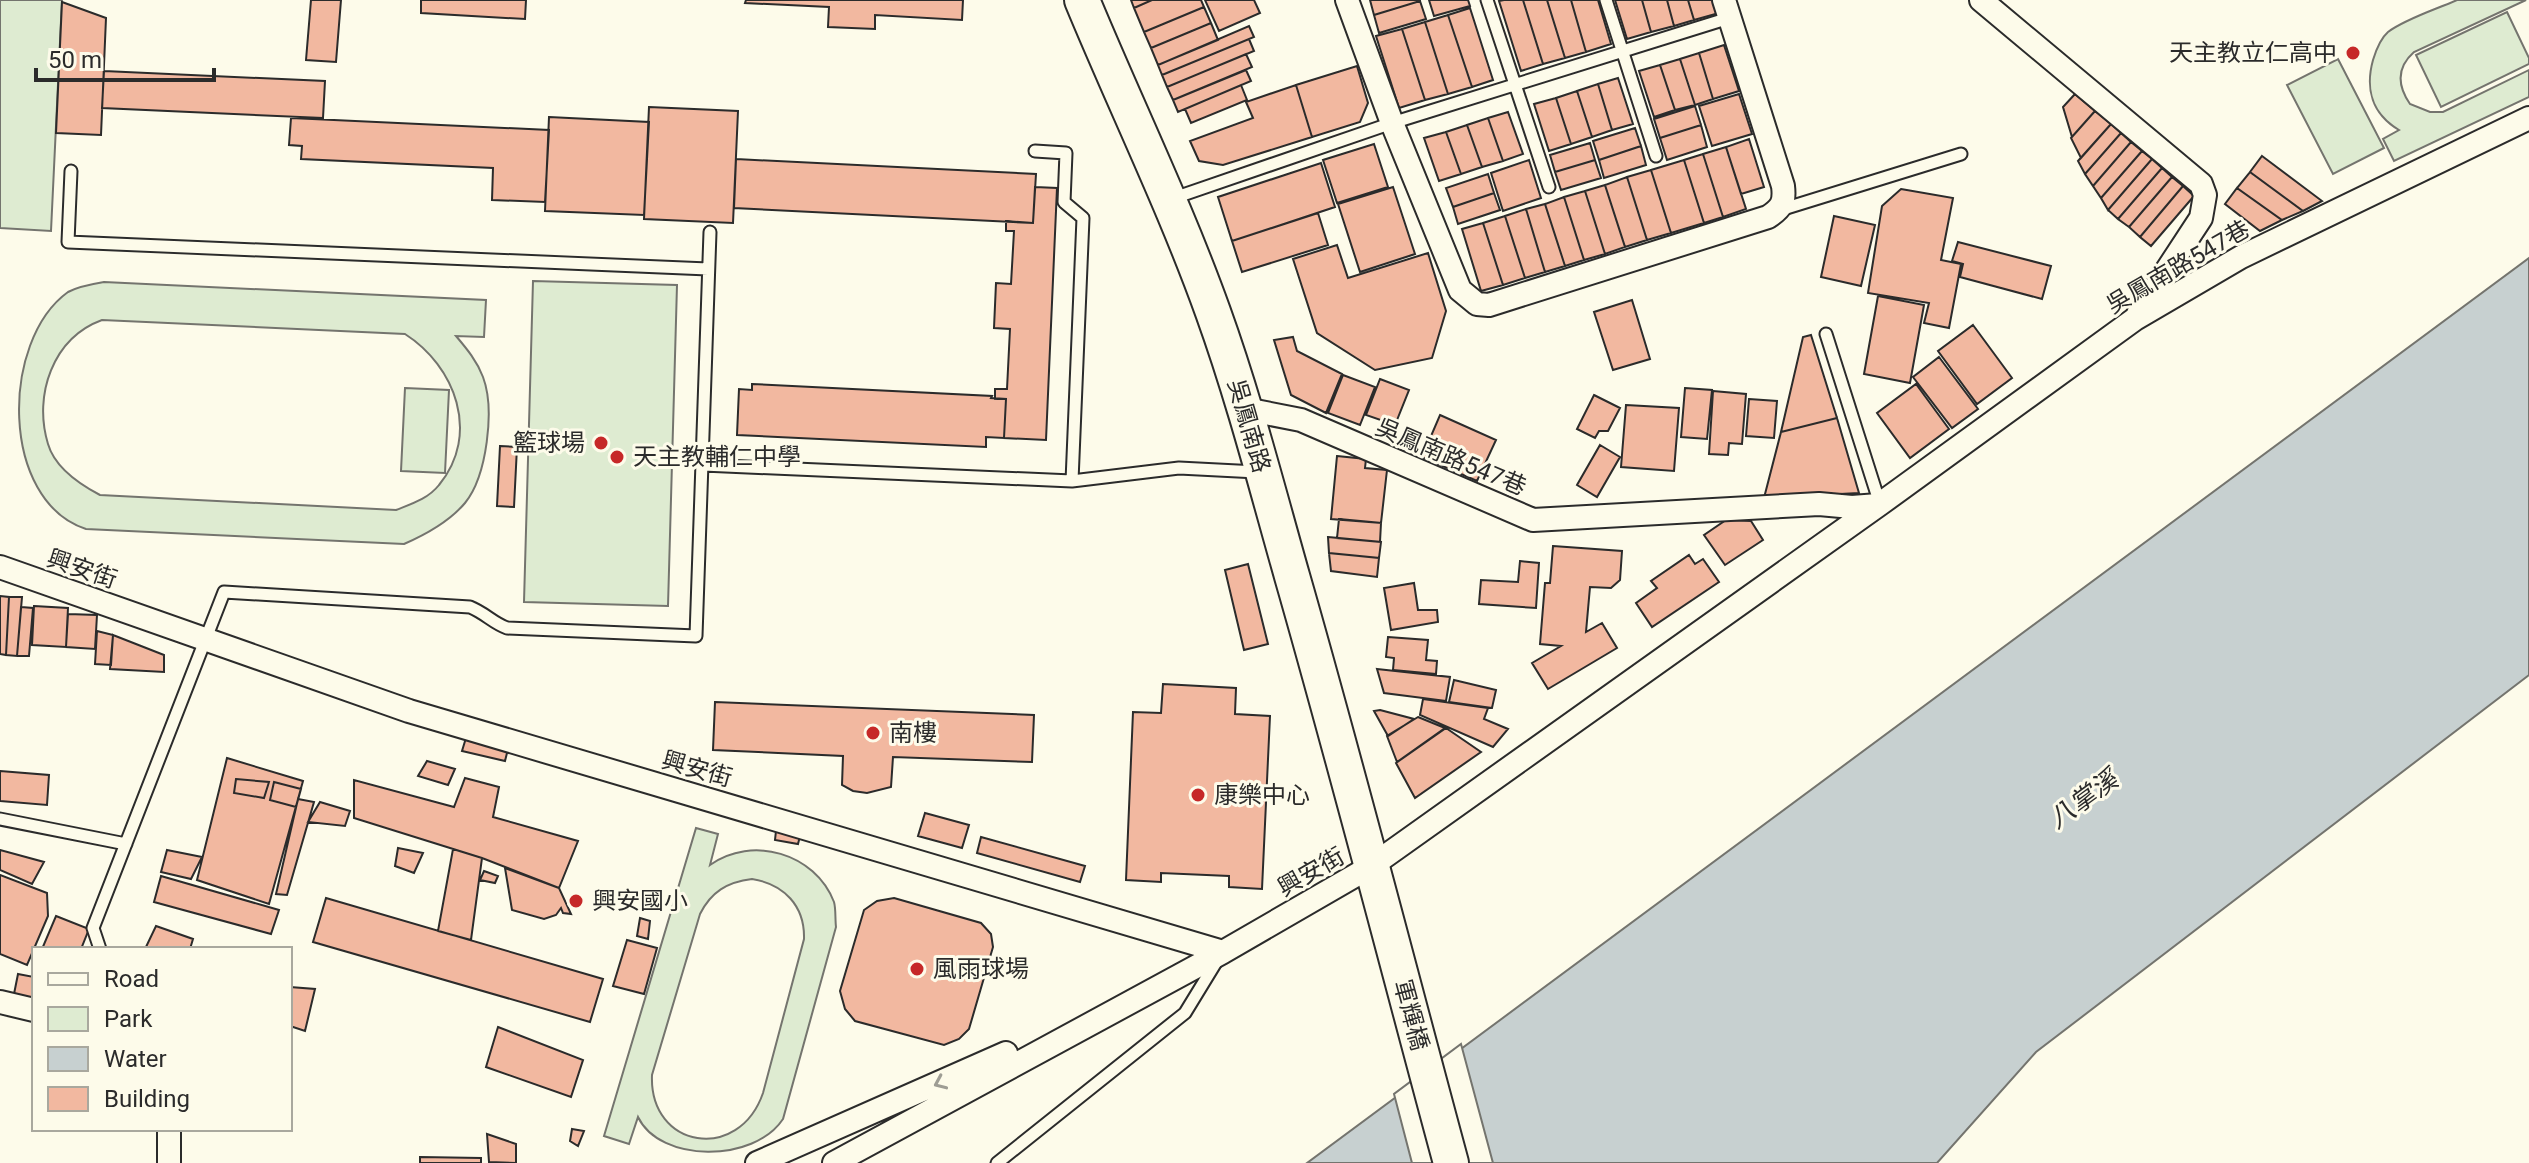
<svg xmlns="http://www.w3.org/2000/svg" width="2529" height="1163" viewBox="0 0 2529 1163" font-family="Roboto,'Noto Sans TC',sans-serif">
<rect width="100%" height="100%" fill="#fdfbea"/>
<path fill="#deebd1" stroke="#74746e" stroke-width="2" fill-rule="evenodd" d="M0,0H62L51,231L0,228Z
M2457,0H2526L2414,52C2397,67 2397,85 2410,104L2430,112H2443L2529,70V97L2394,161L2383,139L2399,130C2372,114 2365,89 2373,60C2376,50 2380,39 2388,32C2405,19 2437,9 2457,0Z
M2507,12L2529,58V64L2441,107L2416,55Z
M2338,59L2384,148L2333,174L2287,85Z
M533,281L677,285L668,606L524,602Z
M104,282L486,300L484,337L456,336C467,349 477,361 483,377C495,409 487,476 465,503C449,522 427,534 404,544L86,529C0,501 0,341 68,292C79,286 92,284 104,282ZM102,320L405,334C455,366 481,434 439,485C428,499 411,504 396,510L100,495C79,484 55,468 48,444C33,395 53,338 102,320Z
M405,388L449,390L445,473L401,471Z
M696,828L718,834L710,865C752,835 815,853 834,902C836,909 835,919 836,927L783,1119C754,1163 660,1163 638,1117L629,1144L604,1136ZM752,879C784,884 805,906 804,939L763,1093C739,1163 649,1149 652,1075L700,914C711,892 727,882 752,879Z"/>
<path fill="#c7d0d0" stroke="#74746e" stroke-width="2" d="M2529,258V675L2036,1052L1937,1163H1307Z"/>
<path fill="#fdfbea" stroke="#74746e" stroke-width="2" d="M1461,1044L1493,1163H1412L1394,1094Z"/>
<path fill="#f2b8a0" stroke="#2b2b2b" stroke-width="2" d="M311,0H341L336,62L306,60Z
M421,0H526L525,19L421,13Z
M746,0H963L962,20L875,15V29L828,27L829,7L745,3Z
M1131,0H1152L1134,8Z
M1152,0H1201L1204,7L1144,32L1134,8Z
M1205,0H1254L1260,13L1219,31Z
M1370,0H1420V1L1374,15Z
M1429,0H1468L1470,6L1434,16Z
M1504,0H1523L1543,64L1521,71L1499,1Z
M1523,0H1547L1565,58L1543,64Z
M1547,0H1571L1586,52L1565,58Z
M1571,0H1598L1611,44L1586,52Z
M1615,0H1642L1651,32L1627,39Z
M1642,0H1667L1674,26L1651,32Z
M1667,0H1688L1694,20L1674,26Z
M1688,0H1715L1719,13L1694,20Z
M1420,1L1426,19L1379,33L1374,15Z
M62,2L106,18L101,135L56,133Z
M1204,7L1211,23L1151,48L1144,32Z
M1470,8L1493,80L1472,87L1448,15Z
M1448,15L1472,87L1448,94L1425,22Z
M1425,22L1448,94L1425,100L1402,29Z
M1211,23L1218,40L1158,65L1151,48Z
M1249,26L1254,37L1162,75L1158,65Z
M1402,29L1425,100L1399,108L1376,36Z
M1249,39L1254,51L1167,87L1162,75Z
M1724,45L1739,91L1713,99L1699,53Z
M1699,53L1713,99L1695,105L1680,59Z
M1246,54L1252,67L1173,100L1167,87Z
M1680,59L1695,105L1675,110L1660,65Z
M1660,65L1675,110L1654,117L1639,71Z
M1357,66L1368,103L1360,122L1312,137L1296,85Z
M1246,70L1251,81L1178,112L1173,100Z
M104,71L325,81L323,118L102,108Z
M1618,78L1633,124L1612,130L1598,84Z
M1598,84L1612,130L1592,137L1577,91Z
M1241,85L1247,100L1191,123L1185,109Z
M1296,85L1312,137L1223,165L1199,161L1190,141L1253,118L1246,102Z
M1577,91L1592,137L1571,144L1556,98Z
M1739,94L1752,134L1712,146L1699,106Z
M2075,94L2095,111L2072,137L2063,107Z
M1556,98L1571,144L1549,151L1534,104Z
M1695,106L1701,125L1660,138L1654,119Z
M649,107L738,111L733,223L644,219Z
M2095,111L2111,124L2081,158L2071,138Z
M1508,112L1523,154L1503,161L1488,118Z
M549,117L649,122L644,215L545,211Z
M291,118L549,130L545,202L492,200L493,168L301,159L302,146L289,145Z
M1488,118L1503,161L1482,167L1467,125Z
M2111,124L2121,133L2085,174L2078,161Z
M1467,125L1482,167L1461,174L1446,132Z
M1701,125L1707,147L1667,160L1660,138Z
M1635,128L1641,146L1599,160L1593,141Z
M1446,132L1461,174L1439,181L1424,138Z
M2121,133L2131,142L2093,186L2085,174Z
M1749,139L1764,187L1741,194L1726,147Z
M2131,142L2142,151L2101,198L2093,186Z
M1590,143L1595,160L1555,172L1550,155Z
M1374,144L1388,187L1337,203L1323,160Z
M1641,146L1646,165L1604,178L1599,160Z
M1726,147L1746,209L1723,217L1703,154Z
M2142,151L2152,159L2108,210L2101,198Z
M1703,154L1723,217L1704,223L1684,160Z
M2262,156L2322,201L2303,211L2250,172Z
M736,159L1036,174L1033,223L734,208Z
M2152,159L2162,168L2118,219L2108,210Z
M1529,160L1541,198L1503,211L1491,173Z
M1595,160L1601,178L1561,190L1555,172Z
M1684,160L1704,223L1671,233L1651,170Z
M1321,163L1335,207L1232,241L1218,197Z
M2162,168L2172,177L2129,227L2118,219Z
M1651,170L1671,233L1647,240L1627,177Z
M2250,172L2303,211L2282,220L2237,188Z
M1488,174L1494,193L1453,207L1446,188Z
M1627,177L1647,240L1625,247L1605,185Z
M2172,177L2183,186L2140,237L2129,227Z
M1605,185L1625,247L1605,254L1585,191Z
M2183,186L2194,196L2151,246L2140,237Z
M1035,187L1057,188L1046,440L1004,438L1006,399H995V389H1007L1010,329L994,328L996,283L1011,284L1014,231H1006V221L1033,223Z
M1393,187L1415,254L1360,272L1338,204Z
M2237,188L2282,220L2260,231L2225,204Z
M1901,189L1953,198L1941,260L1961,264L1949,328L1924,323L1929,303L1868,293L1882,206Z
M1585,191L1605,254L1584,260L1564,197Z
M1494,193L1500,210L1458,224L1453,207Z
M1564,197L1584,260L1565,266L1545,204Z
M1545,204L1565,266L1545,272L1526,209Z
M1526,209L1545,272L1525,278L1505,216Z
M1318,213L1328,245L1242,272L1232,241Z
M1505,216L1525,278L1503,285L1483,223Z
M1834,216L1875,225L1861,286L1821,277Z
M1483,223L1503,285L1481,291L1462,229Z
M1958,242L2051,266L2042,299L1960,277L1963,264L1952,261Z
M1337,245L1348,278L1428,253L1446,311L1432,358L1375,370L1317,333L1293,259Z
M1878,296L1924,305L1910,383L1864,374Z
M1632,300L1650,359L1613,370L1594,312Z
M1973,325L2012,378L1977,404L1938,351Z
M1811,335L1837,418L1781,432L1803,337Z
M1293,337L1297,351L1342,374L1326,413L1291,395L1274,340Z
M1939,357L1978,409L1952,428L1913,377Z
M1343,375L1375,387L1360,425L1328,413Z
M1380,379L1409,390L1395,425L1366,415Z
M752,384L992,396L991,398L1006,399L1004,438L986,437V447L737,435L739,389L752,390Z
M1916,384L1949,429L1910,458L1877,413Z
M1685,388L1712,390L1707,439L1681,437Z
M1713,391L1746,394L1742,444L1729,443L1728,455L1709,454Z
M1594,395L1620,408L1608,431H1599L1595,438L1577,429Z
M1749,399L1777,401L1774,438L1746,436Z
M1626,405L1679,408L1674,471L1621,467Z
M1440,415L1496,440L1477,481L1422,457Z
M1837,418L1859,493L1764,498L1781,432Z
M1600,445L1620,457L1597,497L1577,485Z
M500,446L517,447L514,507L497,506Z
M1337,456L1366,459L1365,468L1387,470L1381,523L1331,519Z
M1339,519L1381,523L1380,542L1337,538Z
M1726,520L1751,521L1763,540L1725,565L1704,535Z
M1328,537L1381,542L1379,558L1329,553Z
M1553,546L1622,551L1620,580L1611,588L1590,587L1586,632L1602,623L1617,648L1548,689L1532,663L1561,646L1540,644L1545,583H1550Z
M1329,553L1379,558L1377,577L1331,571Z
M1689,555L1695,564L1703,559L1719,582L1652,627L1636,603L1657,588L1651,581Z
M1520,561L1539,563L1536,608L1479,604L1481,580L1518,582Z
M1248,564L1268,644L1244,650L1225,570Z
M1414,583L1418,610H1437L1438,622L1391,630L1384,588Z
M0,596L9,597L6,655L0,654Z
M9,597H22L17,656L6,655Z
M34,606L68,608L66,647L32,645Z
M21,607L33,608L29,656H17Z
M68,614L97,615L95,649L66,647Z
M97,631L113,635L111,665L95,664Z
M113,635L164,655V672L110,669Z
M1388,637L1428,640L1426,660L1437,661L1436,674L1393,670L1394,658L1386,657Z
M1377,669L1450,677L1446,701L1384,693Z
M1454,680L1496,690L1492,708L1449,702Z
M1163,684L1236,688L1235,714L1270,716L1262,889L1229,887V876L1161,873V882L1126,880L1133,712L1161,713Z
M1423,699L1488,708L1484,719L1508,729L1493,747L1420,715Z
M715,702L1034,715L1032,762L893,757L891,787L867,793L853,791L842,785L843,756L713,750Z
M1380,710L1414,719L1388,736L1374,711Z
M1418,717L1445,728L1397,762L1387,736Z
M469,728L510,741L505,761L462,751Z
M1446,728L1481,752L1415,798L1396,763Z
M227,758L303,781L269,904L197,880Z
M427,761L455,769L448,785L418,776Z
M0,771L49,775L47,805L0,801Z
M465,778L499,787L493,817L578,841L559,888L482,858L354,818V780L454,807Z
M236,779L269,782L264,798L234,793Z
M274,782L301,789L296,807L270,800Z
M298,799L314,802L287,895L276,894Z
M320,802L350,811L345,826L308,822Z
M925,813L969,825L962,848L918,836Z
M776,831L800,836L798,844L775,840Z
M981,837L1085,866L1080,882L977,853Z
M398,848L423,853L414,873L395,866Z
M453,849L482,858L471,940L438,931Z
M0,850L44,862L32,884L0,870Z
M167,850L202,857L191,879L161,872Z
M505,868L559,888L571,914L563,913L561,908L556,915L544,919L512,910Z
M484,871L498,876L495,883L480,880Z
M0,875L47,893L48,916L27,965L0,954Z
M161,876L279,910L271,934L154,902Z
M326,898L603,979L590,1022L313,942Z
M894,898L981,923L991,934L993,947L969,1029L959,1039L944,1045L855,1021L845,1009L840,991L864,910L877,901Z
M56,916L89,929L81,949H42Z
M640,918L650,921L648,939L637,936Z
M156,926L193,939L190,949H145Z
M627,940L657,948L644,994L613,986Z
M18,974L34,977V999L14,994Z
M290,987L315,989L305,1031L290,1026Z
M498,1027L583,1060L571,1097L486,1067Z
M572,1129L584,1131L578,1146L570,1141Z
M487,1134L516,1144V1163L489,1162Z
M420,1157L481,1158V1163H420Z"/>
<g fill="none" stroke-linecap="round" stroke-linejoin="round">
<g stroke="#2b2b2b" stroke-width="15">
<path id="service" d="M1487,0L1549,187
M1606,0L1656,156
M1035,151L1066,153L1064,202L1083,218L1072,481
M71,171L68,242L708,269
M1171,199L1392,123L1729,18
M1780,210L1961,154
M1826,334L1880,504
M703,465L1072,481L1179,468L1257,472
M0,819L126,844
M100,949L93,928L224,592L470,607C485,613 493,623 507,628L696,636L710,232
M997,1163L1185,1013L1218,959"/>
</g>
<g stroke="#2b2b2b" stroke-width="26">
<path id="minor" d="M1347,0L1392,123L1460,290L1477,304L1489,305L1768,217C1782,208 1785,202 1783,186L1724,0
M1981,0L2201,184L2205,195L2201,218L2138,314
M1245,409L1301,420L1533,520L1819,504L1852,507L1878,505
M0,567L409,711L1223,952
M0,1002L34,1010
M169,1129V1163
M757,1163L1006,1053
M834,1163L1223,952L1370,867L1880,504L2135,319L2241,257L2529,118"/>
</g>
<g stroke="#2b2b2b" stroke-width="38">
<path id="primary" d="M1082,0C1125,104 1175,206 1213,312C1244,398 1267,488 1292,576C1348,771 1398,967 1451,1163"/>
</g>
<use href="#service" stroke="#fdfbea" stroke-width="11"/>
<use href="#minor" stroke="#fdfbea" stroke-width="22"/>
<use href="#primary" stroke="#fdfbea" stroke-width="34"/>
</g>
<defs><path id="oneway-chevron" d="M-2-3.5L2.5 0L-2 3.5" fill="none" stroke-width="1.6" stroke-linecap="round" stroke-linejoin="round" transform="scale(2)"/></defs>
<use stroke="#9e9d94" href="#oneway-chevron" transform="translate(940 1083) rotate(156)"/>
<g fill="#c62828" stroke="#fdfbea" stroke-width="3">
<circle cx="2353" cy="53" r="8"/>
<circle cx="601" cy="443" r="8"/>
<circle cx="617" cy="457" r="8"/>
<circle cx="873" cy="733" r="8"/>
<circle cx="1198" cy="795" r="8"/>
<circle cx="576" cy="901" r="8"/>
<circle cx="917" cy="969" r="8"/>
</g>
<g text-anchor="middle" stroke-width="6" stroke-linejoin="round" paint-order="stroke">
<g font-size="24" fill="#2b2b2b" stroke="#fdfbea" text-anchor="start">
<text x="2337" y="61" text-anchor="end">天主教立仁高中</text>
<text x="585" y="451" text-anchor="end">籃球場</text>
<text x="633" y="465">天主教輔仁中學</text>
<text x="889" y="741">南樓</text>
<text x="1214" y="803">康樂中心</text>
<text x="592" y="909">興安國小</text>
<text x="933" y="977">風雨球場</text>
</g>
<g font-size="24" fill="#2b2b2b" stroke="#fdfbea">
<text transform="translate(2178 267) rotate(-30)" y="8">吳鳳南路547巷</text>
<text transform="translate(1249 426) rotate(74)" y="8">吳鳳南路</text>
<text transform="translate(1451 457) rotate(23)" y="8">吳鳳南路547巷</text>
<text transform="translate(82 569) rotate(19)" y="8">興安街</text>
<text transform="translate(697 769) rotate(16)" y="8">興安街</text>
<text transform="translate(1311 872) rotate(-30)" y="8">興安街</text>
<text transform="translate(1411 1015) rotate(75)" y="8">軍輝橋</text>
</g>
<g font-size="26" font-style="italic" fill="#2b2b2b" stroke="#fdfbea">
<text transform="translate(2083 799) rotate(-36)" y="9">八掌溪</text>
</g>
</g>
<rect x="32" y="947" width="260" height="184" fill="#fdfbea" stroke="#a9a89e" stroke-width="2"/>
<rect x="48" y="973" width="40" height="12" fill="#fdfbea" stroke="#a9a89e" stroke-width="2"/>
<text x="104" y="987" font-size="24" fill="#2b2b2b">Road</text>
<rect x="48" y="1007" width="40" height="24" fill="#deebd1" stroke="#a9a89e" stroke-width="2"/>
<text x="104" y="1027" font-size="24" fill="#2b2b2b">Park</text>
<rect x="48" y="1047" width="40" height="24" fill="#c7d0d0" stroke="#a9a89e" stroke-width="2"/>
<text x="104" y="1067" font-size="24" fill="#2b2b2b">Water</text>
<rect x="48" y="1087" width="40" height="24" fill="#f2b8a0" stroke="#a9a89e" stroke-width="2"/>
<text x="104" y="1107" font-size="24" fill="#2b2b2b">Building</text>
<path d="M36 68v12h178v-12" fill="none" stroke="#2b2b2b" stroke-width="4"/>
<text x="48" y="68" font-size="24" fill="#2b2b2b" stroke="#fdfbea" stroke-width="6" paint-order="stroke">50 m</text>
</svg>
